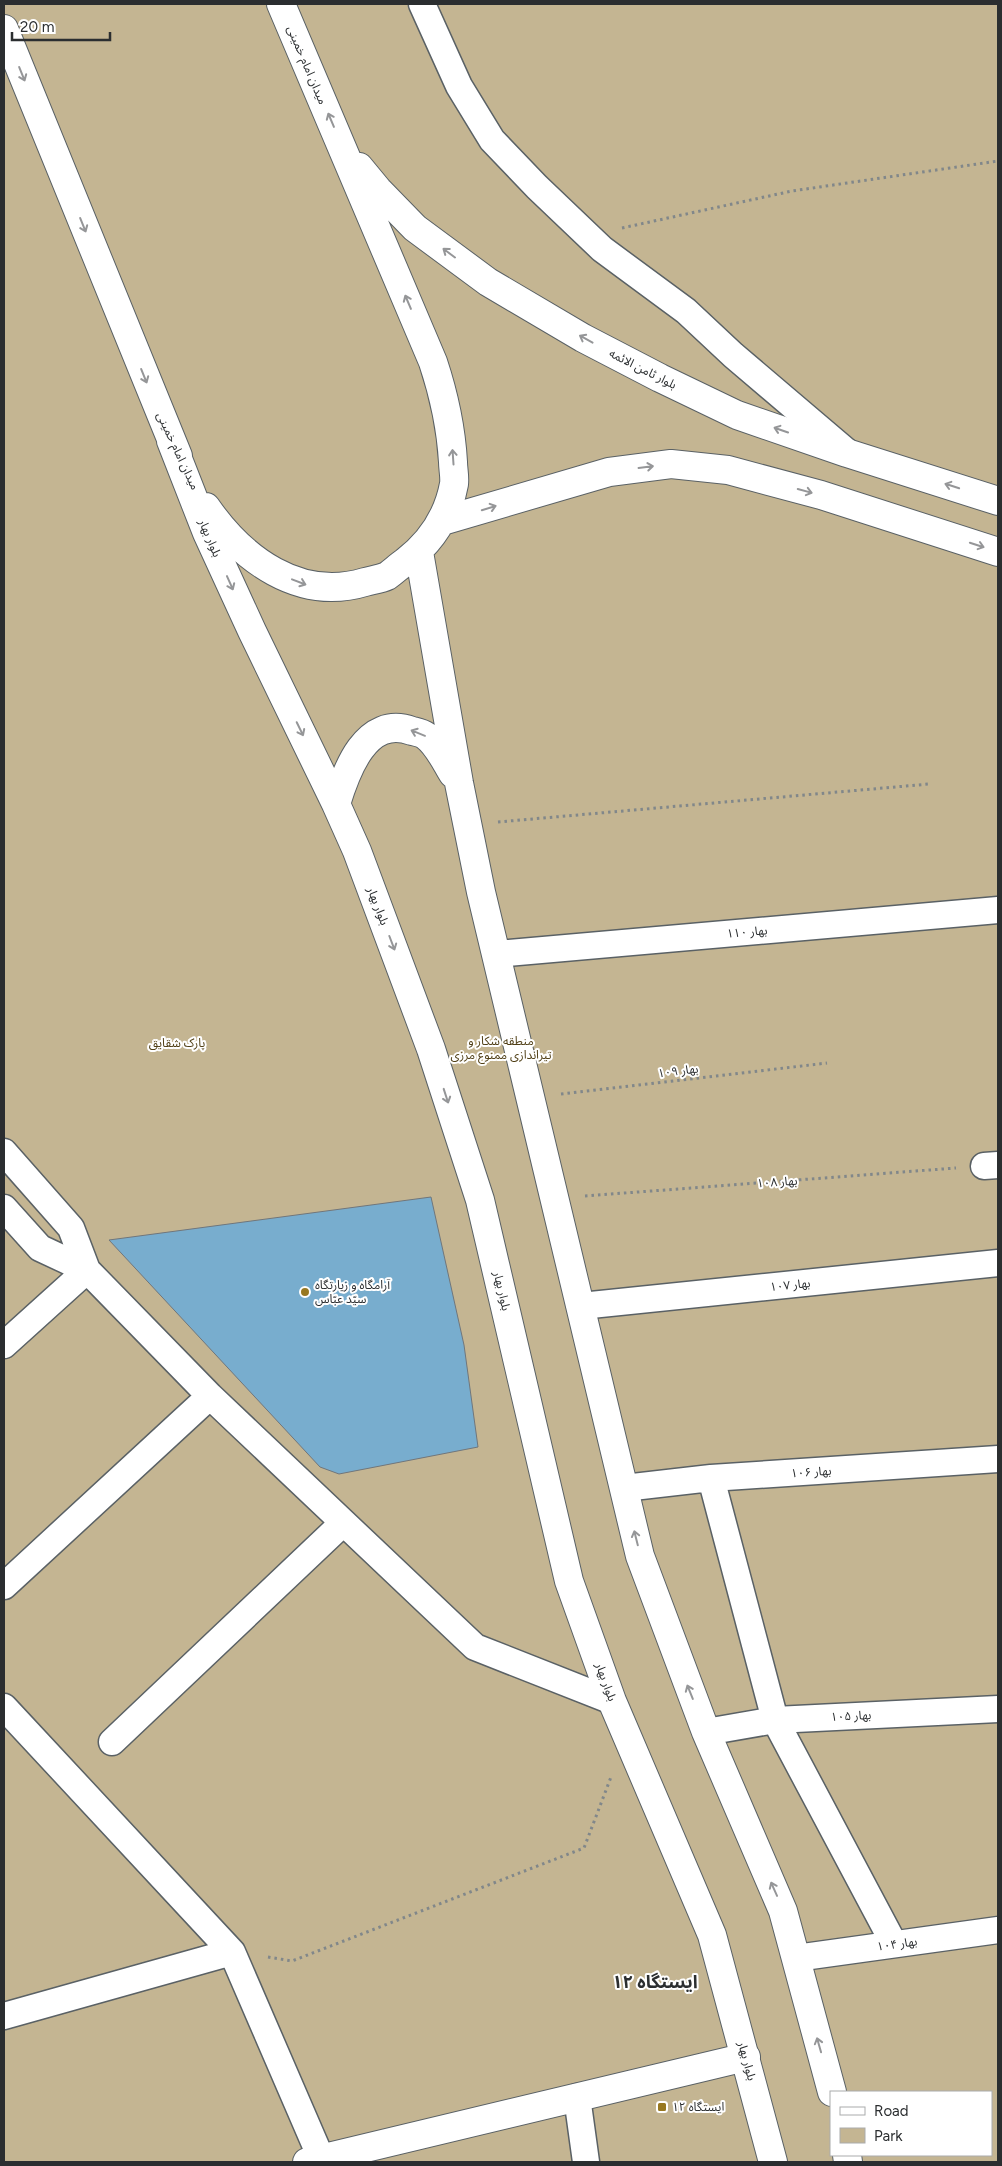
<svg xmlns="http://www.w3.org/2000/svg" width="1002" height="2166" viewBox="0 0 1002 2166" font-family="Figtree,'Noto Sans Arabic',sans-serif">
<rect width="100%" height="100%" fill="#d8e0e5"/>
<path fill="#c4b592" fill-rule="evenodd" d="M4,4H998V2162H4ZM831,2092H991V2155H831Z"/>
<path fill="#78adce" stroke="#70767b" d="M431,1197L464,1345L478,1447L339,1474L320,1467L109,1240Z"/>
<g fill="none" stroke-linecap="round" stroke-linejoin="round">
<g stroke="#5a6165" stroke-width="29">
<path id="minor" d="M422,4L459,86L492,140L537,187L602,249L686,311L733,355L847,452
M496,954L998,910
M4,1152L71,1228L87,1270L210,1396L475,1647L612,1701
M984,1166L998,1165
M4,1208L40,1248L87,1270L4,1345
M581,1306L998,1263
M711,1478L775,1720L894,1944
M624,1488L711,1478L998,1459
M4,1586L210,1396
M4,1707L232,1952L321,2158
M706,1732L775,1720L998,1709
M112,1742L343,1523
M796,1958L998,1930
M4,2016L232,1952
M577,2097L586,2162"/>
</g>
<g stroke="#5a6165" stroke-width="30">
<path id="tertiary" d="M307,2162L746,2057"/>
</g>
<g stroke="#5a6165" stroke-width="30">
<path id="primary" d="M4,29L178,456
M359,167L378,190L415,228L488,282L583,338L660,378L737,415L847,453L998,501
M171,441L207,533L252,631L336,804L357,851L431,1049L480,1200L569,1581L612,1701L712,1935L773,2162
M206,507C242,559 299,602 365,582C372,580 381,579 387,576C393,572 399,566 405,562C431,542 448,517 454,484C455,477 453,469 453,462C451,427 444,395 433,362L281,4
M442,521L609,472L671,464L728,470L821,495L998,552
M419,552L459,783L481,892L640,1556L706,1732L783,1911L832,2092
M336,804C346,771 366,714 412,731C416,732 422,733 426,736C438,745 445,761 453,774
M847,2155L848,2162"/>
</g>
<path stroke="#81878a" stroke-width="3" stroke-dasharray="2.5 4" stroke-linecap="butt" d="M622,228L792,191L998,161
M498,822L929,784
M561,1094L827,1063
M585,1196L956,1168
M268,1957L292,1961L584,1848L611,1777"/>
<use href="#minor" stroke="#fff" stroke-width="26"/>
<use href="#tertiary" stroke="#fff" stroke-width="28"/>
<use href="#primary" stroke="#fff" stroke-width="28"/>
</g>
<defs><path id="oneway-shaft" d="M-6 0H5M1.5-3L5.5 0L1.5 3" fill="none" stroke-width="1.6" stroke-linecap="round" stroke-linejoin="round" transform="scale(1.25)"/></defs>
<g stroke="#959698">
<use href="#oneway-shaft" transform="translate(22 74) rotate(68)"/>
<use href="#oneway-shaft" transform="translate(331 120) rotate(-113)"/>
<use href="#oneway-shaft" transform="translate(83 225) rotate(68)"/>
<use href="#oneway-shaft" transform="translate(449 253) rotate(-143)"/>
<use href="#oneway-shaft" transform="translate(408 302) rotate(-113)"/>
<use href="#oneway-shaft" transform="translate(586 339) rotate(-151)"/>
<use href="#oneway-shaft" transform="translate(144 376) rotate(68)"/>
<use href="#oneway-shaft" transform="translate(781 430) rotate(-161)"/>
<use href="#oneway-shaft" transform="translate(453 457) rotate(-94)"/>
<use href="#oneway-shaft" transform="translate(646 467) rotate(-7)"/>
<use href="#oneway-shaft" transform="translate(952 486) rotate(-162)"/>
<use href="#oneway-shaft" transform="translate(805 491) rotate(15)"/>
<use href="#oneway-shaft" transform="translate(489 508) rotate(-17)"/>
<use href="#oneway-shaft" transform="translate(977 545) rotate(18)"/>
<use href="#oneway-shaft" transform="translate(299 582) rotate(21)"/>
<use href="#oneway-shaft" transform="translate(230 583) rotate(66)"/>
<use href="#oneway-shaft" transform="translate(300 729) rotate(64)"/>
<use href="#oneway-shaft" transform="translate(418 733) rotate(-158)"/>
<use href="#oneway-shaft" transform="translate(392 943) rotate(69)"/>
<use href="#oneway-shaft" transform="translate(446 1096) rotate(72)"/>
<use href="#oneway-shaft" transform="translate(636 1538) rotate(-104)"/>
<use href="#oneway-shaft" transform="translate(690 1692) rotate(-112)"/>
<use href="#oneway-shaft" transform="translate(774 1889) rotate(-114)"/>
<use href="#oneway-shaft" transform="translate(819 2045) rotate(-106)"/>
</g>
<g fill="#987821" stroke="#fff" stroke-width="2">
<circle cx="305" cy="1292" r="5"/>
<rect x="657" y="2102" width="10" height="10" rx="2.5"/>
</g>
<g text-anchor="middle" stroke-width="4" stroke-linejoin="round" paint-order="stroke">
<g font-size="12" fill="#2b2e30" stroke="#fff">
<text transform="translate(307 65) rotate(67)" y="4">میدان امام خمینی</text>
<text transform="translate(643 369) rotate(27)" y="4">بلوار ثامن الائمه</text>
<text transform="translate(178 451) rotate(65)" y="4">میدان امام خمینی</text>
<text transform="translate(210 538) rotate(67)" y="4">بلوار بهار</text>
<text transform="translate(378 906) rotate(69)" y="4">بلوار بهار</text>
<text transform="translate(747 932) rotate(-5)" y="4">بهار ۱۱۰</text>
<text transform="translate(678 1071) rotate(-7)" y="4">بهار ۱۰۹</text>
<text transform="translate(777 1182) rotate(-4)" y="4">بهار ۱۰۸</text>
<text transform="translate(790 1285) rotate(-6)" y="4">بهار ۱۰۷</text>
<text transform="translate(502 1291) rotate(77)" y="4">بلوار بهار</text>
<text transform="translate(811 1472) rotate(-4)" y="4">بهار ۱۰۶</text>
<text transform="translate(606 1682) rotate(70)" y="4">بلوار بهار</text>
<text transform="translate(851 1716) rotate(-3)" y="4">بهار ۱۰۵</text>
<text transform="translate(897 1944) rotate(-8)" y="4">بهار ۱۰۴</text>
<text transform="translate(747 2061) rotate(75)" y="4">بلوار بهار</text>
</g>
<g font-size="12" fill="#4f3e15" stroke="#fff">
<text x="501" y="1045">منطقه شکار و<tspan x="501" dy="14">تیراندازی ممنوع مرزی</tspan></text>
<text x="177" y="1047">پارک شقایق</text>
</g>
<g font-size="12" fill="#2b2e30" stroke="#fff" text-anchor="start">
<text x="315" y="1289">آرامگاه و زیارتگاه<tspan x="315" dy="14">سیّد عبّاس</tspan></text>
<text x="672" y="2111">ایستگاه ۱۲</text>
</g>
<g font-size="18" font-weight="bold" fill="#2b2e30" stroke="#fff">
<text x="655" y="1988">ایستگاه ۱۲</text>
</g>
</g>
<rect width="1002" height="2166" fill="none" stroke="#2b2e30" stroke-width="10"/>
<rect x="830" y="2091" width="162" height="65" fill="#ffffff" stroke="#aaabac"/>
<rect x="840" y="2107" width="25" height="8" fill="#ffffff" stroke="#aaabac"/>
<text x="874" y="2116" font-size="15" fill="#2b2e30">Road</text>
<rect x="840" y="2128" width="25" height="15" fill="#c4b592" stroke="#aaabac"/>
<text x="874" y="2141" font-size="15" fill="#2b2e30">Park</text>
<path d="M12 32v8h98v-8" fill="none" stroke="#2b2e30" stroke-width="2.5"/>
<text x="20" y="32" font-size="15" fill="#2b2e30" stroke="#ffffff" stroke-width="4" paint-order="stroke">20 m</text>
</svg>
